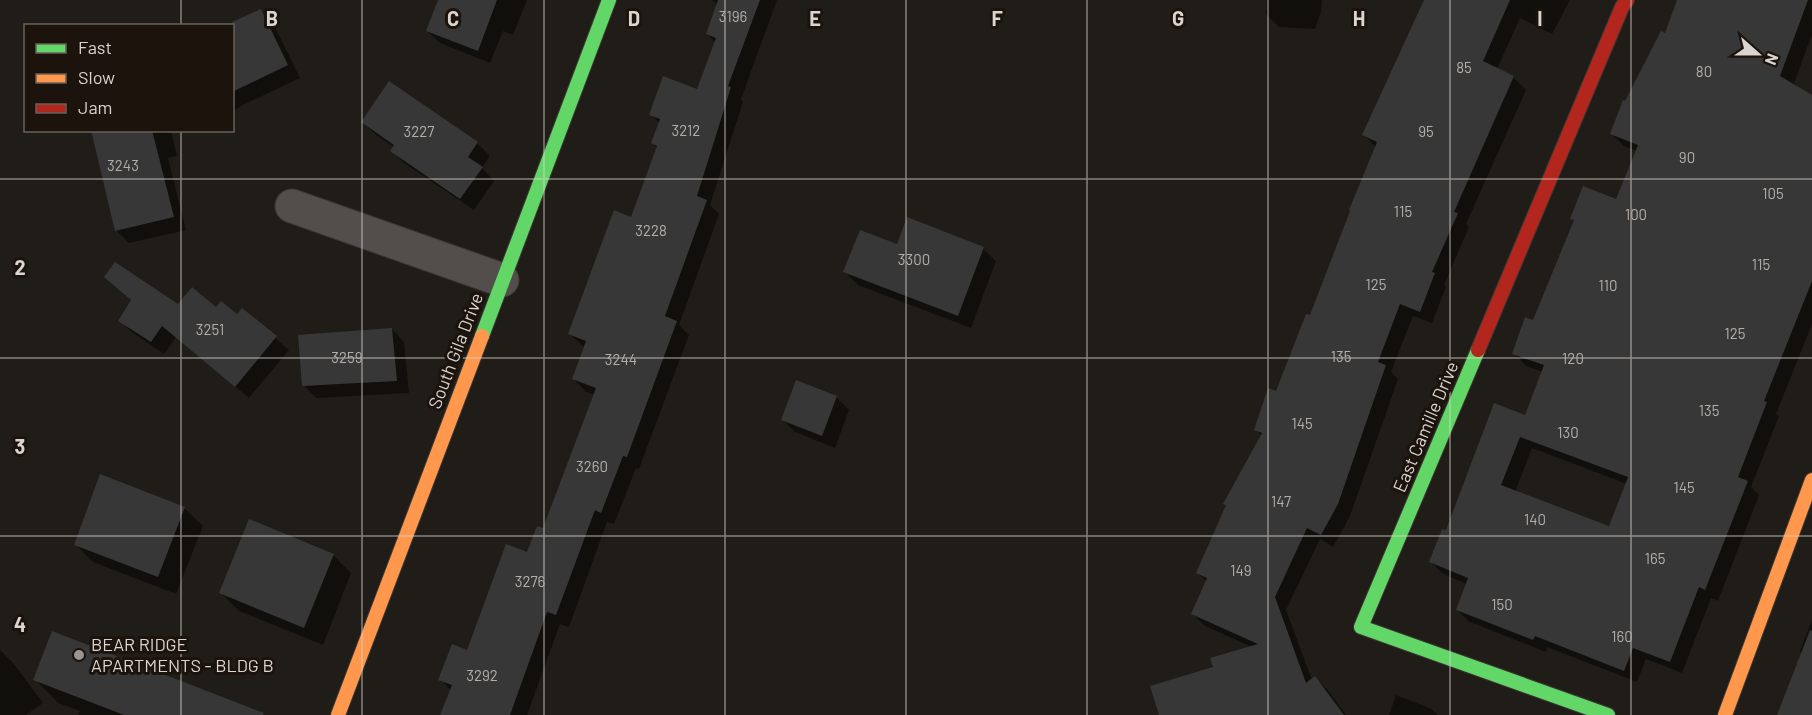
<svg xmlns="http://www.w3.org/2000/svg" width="1812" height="715" viewBox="0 0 1812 715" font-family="Barlow,sans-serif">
<rect width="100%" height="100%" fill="#201d18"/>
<path fill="#0007" fill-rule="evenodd" d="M439,0H527L513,35L503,31L490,63L440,43L427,31Z
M712,0H777L741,99L743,102L710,205L719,214L679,325L689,335L639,469L636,468L614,524L607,522L569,627L560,624L527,715H442L451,690L440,679L468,652L544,530L595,395L586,392L574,379L585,348L570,334L631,219L657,148L653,143L660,124L651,114L698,91L716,43L707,34L718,5Z
M1267,0H1322L1321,12L1315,29L1279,27L1266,14Z
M1425,0H1570L1552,34L1520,18L1497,69L1513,77L1526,90L1466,224L1469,227L1444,285L1446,287L1432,323L1413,316L1391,372L1398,379L1350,516L1333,547L1320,539L1286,610L1312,680L1315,678L1328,690L1346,715H1160L1214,668L1252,647L1205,626L1193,614L1207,582L1197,572L1262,436L1255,429L1277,393L1311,317L1377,148L1364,135Z
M1678,0H1812V37H1811L1793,86L1812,97V324L1776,414L1779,416L1751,487L1759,495L1718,601L1711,598L1682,673L1646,659L1637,682L1547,647L1546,652L1470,622L1457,610L1467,584L1443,574L1431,562L1447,532L1526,417L1543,372L1526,366L1514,353L1534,322L1575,221L1572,218L1617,201L1637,151L1624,146L1612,134L1626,103L1666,35ZM1532,448L1627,484L1609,528L1515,492Z
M261,11L273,23L300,78L243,105L232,112V26H230Z
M363,122L477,143L490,156L482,168L494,181L474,210L404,163L392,150L394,147L376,135Z
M110,130L171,131L177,156L168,158L186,230L129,243L116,230Z
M908,219L983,249L996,261L971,328L858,285L845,272L898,246Z
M106,277L178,306L216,309L237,316L242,310L289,350L249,398L176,337L164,354L133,333L120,321L132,301Z
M392,329L404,342L409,393L316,398L304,385Z
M836,397L849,410L835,448L795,432L782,419Z
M184,508L203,526L176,594L93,562L75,544Z
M333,555L351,573L323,645L239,611L221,593Z
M1812,620V715H1779L1802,654L1800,651Z
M0,650L14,664L43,703L26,715H0Z
M35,679L263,715H78L80,711L58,703Z
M1396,695L1432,709L1438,715H1389Z"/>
<path fill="#383737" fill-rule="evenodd" d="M438,0H497L478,51L426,31Z
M718,0H760L728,86L731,87L697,196L707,200L665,316L677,321L627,457L623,456L601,513L595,510L556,615L547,612L510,715H440L452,685L438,680L452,644L467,650L506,544L527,552L537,526L543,528L596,388L572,379L586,341L568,334L614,210L631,217L657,146L651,143L660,119L649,115L663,76L697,89L716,38L706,34Z
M1424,0H1510L1483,61L1514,76L1454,212L1458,213L1432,272L1435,273L1420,312L1400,304L1378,362L1386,365L1338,504L1321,535L1307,528L1275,597L1306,683L1315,676L1344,715H1159L1150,686L1213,667L1210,658L1258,644L1191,614L1207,578L1196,573L1226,505L1223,504L1262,433L1254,430L1268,388L1276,391L1306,314L1310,315L1350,211L1349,210L1377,142L1362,135Z
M1677,0H1808L1780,76L1812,95V281L1764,401L1767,402L1738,477L1748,481L1705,590L1699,587L1670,662L1633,648L1624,671L1535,636L1533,640L1456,610L1468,578L1429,562L1442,529L1446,530L1494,403L1525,415L1544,365L1512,354L1525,317L1533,320L1574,220L1570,219L1583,186L1616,199L1638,145L1610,134L1623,100L1625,101L1661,31L1665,33ZM1520,437L1628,477L1609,526L1501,485Z
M261,9L288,65L232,92V22Z
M389,81L478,142L468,157L483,167L460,199L390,151L394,145L361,122Z
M91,130H152L174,217L115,231Z
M907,217L984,247L958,316L843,272L860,230L897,244Z
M115,262L178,304L192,287L216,307L221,301L237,314L242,308L277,336L235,387L162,326L151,342L118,321L131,300L104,277Z
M392,328L397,381L302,386L298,335Z
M796,380L837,396L822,436L781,420Z
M100,474L185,507L158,577L74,545Z
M249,519L334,554L304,628L219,593Z
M1810,630L1812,631V715H1777Z
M52,631L264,713L263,715H124L33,680Z"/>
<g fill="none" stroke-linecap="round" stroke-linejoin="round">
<g stroke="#3c3835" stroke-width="35">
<path id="street" d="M292,206L502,280"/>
</g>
<g stroke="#3c3835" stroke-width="16">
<path id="fast" d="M482,336L609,0
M1478,350L1361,627L1608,715"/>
</g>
<g stroke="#3c3835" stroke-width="16">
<path id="slow" d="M338,715L482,336
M1725,715L1812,480"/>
</g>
<g stroke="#3c3835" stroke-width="16">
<path id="jam" d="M1478,350L1622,7L1627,0"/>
</g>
<use href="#street" stroke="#514e4c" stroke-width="33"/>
<use href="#fast" stroke="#63d668" stroke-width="14"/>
<use href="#slow" stroke="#ff974d" stroke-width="14"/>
<use href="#jam" stroke="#b3261e" stroke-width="14"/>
</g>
<path fill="none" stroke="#dad5d0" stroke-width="1.5" stroke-opacity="0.55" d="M181,0V26M362,0V715M544,0V715M725,0V715M906,0V715M1087,0V715M1268,0V715M1450,0V715M1631,0V715M181,130V715M0,179H1812M0,358H1812M0,536H1812"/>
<circle fill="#999590" stroke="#1b130c" stroke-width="2" cx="79" cy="655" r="6"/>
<g text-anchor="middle" stroke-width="6" stroke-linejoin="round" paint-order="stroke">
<g font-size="15" fill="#b2aeaa">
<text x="733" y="22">3196</text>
<text x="1464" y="73">85</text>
<text x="1704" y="77">80</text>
<text x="686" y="136">3212</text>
<text x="419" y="137">3227</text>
<text x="1426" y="137">95</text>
<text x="1687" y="163">90</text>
<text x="123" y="171">3243</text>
<text x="1773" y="199">105</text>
<text x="1403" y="217">115</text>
<text x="1636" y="220">100</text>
<text x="651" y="236">3228</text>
<text x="914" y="265">3300</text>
<text x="1761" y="270">115</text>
<text x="1376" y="290">125</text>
<text x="1608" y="291">110</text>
<text x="210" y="335">3251</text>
<text x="1735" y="339">125</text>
<text x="1341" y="362">135</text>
<text x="347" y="363">3259</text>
<text x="1573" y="364">120</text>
<text x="621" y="365">3244</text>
<text x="1709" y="416">135</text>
<text x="1302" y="429">145</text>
<text x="1568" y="438">130</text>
<text x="592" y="472">3260</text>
<text x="1684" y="493">145</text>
<text x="1281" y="507">147</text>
<text x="1535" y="525">140</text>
<text x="1655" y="564">165</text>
<text x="1241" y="576">149</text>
<text x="530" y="587">3276</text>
<text x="1502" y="610">150</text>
<text x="1622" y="642">160</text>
<text x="482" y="681">3292</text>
</g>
<g font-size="18" fill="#dad5d0" stroke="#1b130c">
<text transform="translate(456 351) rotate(-69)" y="6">South Gila Drive</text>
<text transform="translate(1426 427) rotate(-67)" y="6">East Camille Drive</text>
</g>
<g font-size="18" fill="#dad5d0" stroke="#1b130c" text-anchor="start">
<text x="91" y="651">BEAR RIDGE<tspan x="91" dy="21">APARTMENTS - BLDG B</tspan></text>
</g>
</g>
<g font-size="20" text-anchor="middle" font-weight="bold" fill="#dad5d0" stroke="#1b130c" stroke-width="6" stroke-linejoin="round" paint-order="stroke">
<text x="272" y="26">B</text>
<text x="453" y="26">C</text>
<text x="634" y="26">D</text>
<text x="815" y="26">E</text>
<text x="997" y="26">F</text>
<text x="1178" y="26">G</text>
<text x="1359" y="26">H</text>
<text x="1540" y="26">I</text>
<text x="20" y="275">2</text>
<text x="20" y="454">3</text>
<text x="20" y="632">4</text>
</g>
<rect x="24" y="24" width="210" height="108" fill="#1b130c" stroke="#67615a" stroke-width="1.5"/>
<rect x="36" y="44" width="30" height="9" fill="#63d668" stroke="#67615a" stroke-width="1.5"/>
<text x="78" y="54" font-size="18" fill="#dad5d0">Fast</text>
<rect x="36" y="74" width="30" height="9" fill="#ff974d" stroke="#67615a" stroke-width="1.5"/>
<text x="78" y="84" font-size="18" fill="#dad5d0">Slow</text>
<rect x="36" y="104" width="30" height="9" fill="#b3261e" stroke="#67615a" stroke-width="1.5"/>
<text x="78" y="114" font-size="18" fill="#dad5d0">Jam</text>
<g transform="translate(1758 54) rotate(111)" stroke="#1b130c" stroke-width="4.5" paint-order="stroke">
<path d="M0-4.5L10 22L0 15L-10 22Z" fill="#dad5d0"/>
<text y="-9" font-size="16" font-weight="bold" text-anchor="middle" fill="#dad5d0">N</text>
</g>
</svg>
